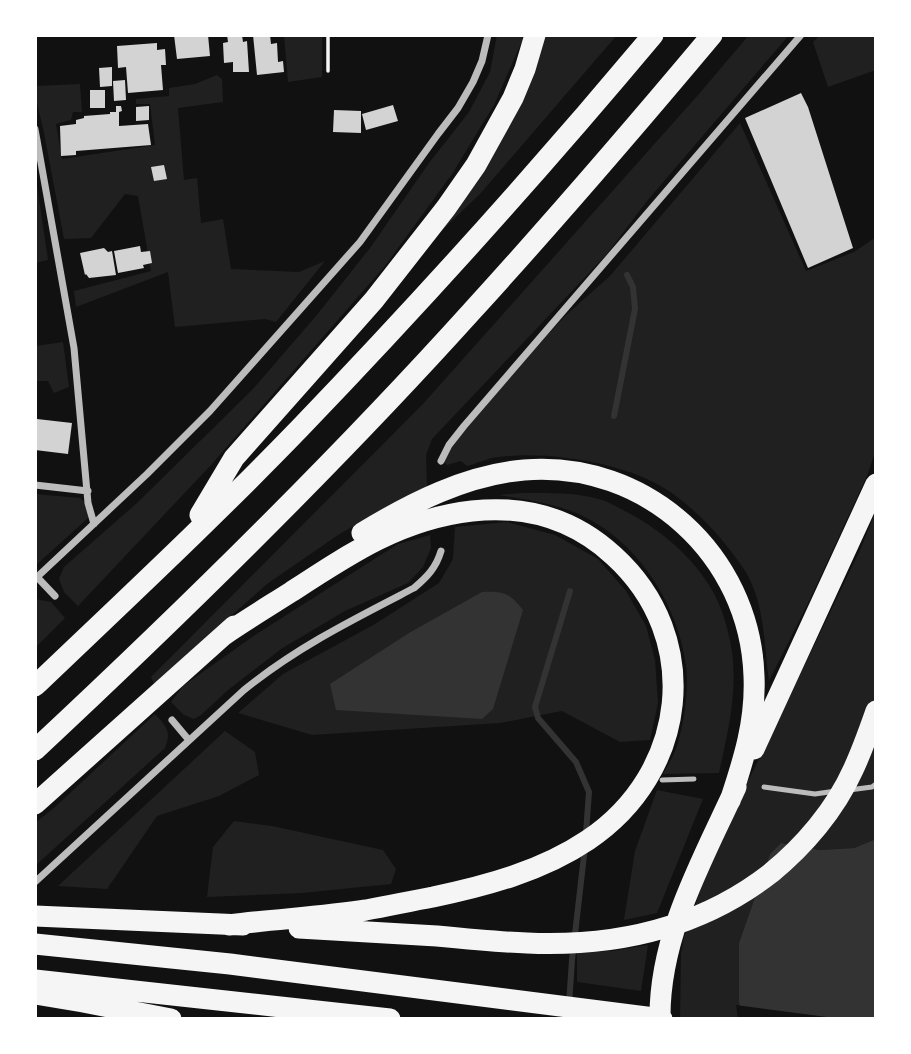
<svg xmlns="http://www.w3.org/2000/svg" width="911" height="1054" viewBox="0 0 911 1054" font-family="'Asap Condensed',sans-serif">
<rect width="100%" height="100%" fill="#111"/>
<path fill="#202020" d="M284,35H322V77L288,82Z
M497,35H523L522,41L494,105L452,174L385,266L211,465L78,606L64,592L59,579L64,567L137,503L253,389L316,316L370,248L429,163L469,112L490,72Z
M544,35H617L480,194L438,234L477,177L521,105Z
M749,35H789L647,201L606,255L432,439L426,455L427,487L341,533L267,584L154,684L151,677L422,405L698,95Z
M820,35H876V70L828,87L813,42Z
M217,75L222,79L223,102L178,108L184,180L197,178L201,223L223,219L231,269L299,272L325,261L276,322L265,319L175,327L168,272L76,307L74,291L151,271L138,196L125,194L91,238L64,239L44,133L35,94V86L80,84L82,112H73L71,120L56,124L62,159L155,145L150,104H136V99L169,96V88L195,84Z
M740,123L806,271L854,252L876,237V449L867,476L810,599L769,681C764,646 765,608 748,576C744,567 736,559 730,550C714,529 691,506 669,491C627,462 541,449 492,458C484,460 475,464 467,466L461,461L447,465L445,463L447,445L454,436L566,315L610,276Z
M35,172L48,260L35,263Z
M63,342L69,387L54,393L48,381H35L36,346Z
M522,493C548,493 577,492 602,500C609,502 615,506 621,509C657,527 688,552 709,585C723,607 731,637 733,662C736,700 727,736 719,773L663,774C668,765 674,755 677,746C684,724 689,689 686,666C678,603 636,538 576,513C551,503 524,499 498,495Z
M35,494L80,498L90,507L88,518L35,566Z
M876,510V839L854,848L819,850L781,843L770,854L739,943V1002L742,1019H680L681,954L684,937L703,883L728,821L772,733L861,548Z
M507,522L555,535L598,559L626,591L646,626L655,660L658,703L650,740L620,742L562,711L500,723L312,735L238,713L283,674L375,624L439,583L453,559L455,527Z
M430,535L431,548L423,567L408,583L345,611L281,649L228,690L201,715L194,719L184,715L171,702L183,686L255,635L398,544Z
M35,599L51,602L65,618L35,648Z
M155,714C166,726 172,731 165,748L35,866V823L55,807Z
M225,731L255,752L259,775L219,796L157,816L107,889L58,886Z
M657,790L703,799L657,913L624,920L635,851Z
M234,821L272,826L383,850L396,869L391,884L302,893L207,897L213,847Z
M648,945L641,991L577,982V952L612,951Z"/>
<path fill="#333" d="M482,592C503,591 510,593 523,610L493,709L482,719L336,710L330,684L409,633Z
M876,839V1019H742L739,1002V943L770,854L781,843L819,850L854,848Z"/>
<path fill="#111" d="M372,966L440,968L553,982L549,1019H371V968Z
M736,1005L842,1019H738Z"/>
<g fill="none" stroke-linecap="round" stroke-linejoin="round">
<path stroke="#333" stroke-width="6" d="M614,416L635,309L633,287L627,275
M570,591L535,707L538,718L576,762L589,792L586,833
M568,1019L572,960L585,847"/>
</g>
<path fill="#d3d3d3" d="M174,35H208L210,56L177,59Z
M227,35H242L243,42L247,41L249,72H233V62L224,63L223,43L228,42Z
M253,35H270L271,44L277,43L278,62L283,61L284,72L257,75Z
M157,43V50L165,49L166,65H161L163,90L128,93L126,67L118,68L117,46Z
M112,67V86L100,87L99,68Z
M125,80L126,100L114,101L113,81Z
M90,90H105V108H90Z
M801,93L808,107L853,248L808,268L745,118Z
M393,105L398,121L366,130L362,114Z
M116,106H121L122,111L119,112V126L148,124L151,145L76,151V155L61,156L60,126L76,124V120L84,118V116L110,114V112H116Z
M149,106V120L136,121V107Z
M334,110L361,111V133L333,132Z
M164,165L167,179L154,181L151,167Z
M140,246L141,252L150,251L152,263L143,265L144,268L118,273L114,251Z
M104,248L108,252L112,251L116,275L89,278L86,274L85,275L80,253Z
M37,419L72,423L68,454L35,450Z"/>
<g fill="none" stroke-linecap="round" stroke-linejoin="round">
<path stroke="#f5f5f5" stroke-width="3.5" d="M328,71V35"/>
<path stroke="#bcbcbc" stroke-width="5" d="M662,780L694,779
M764,787L815,794L836,791
M849,790L872,787L876,784"/>
<path stroke="#bcbcbc" stroke-width="7" d="M35,129L74,348L88,503L94,524
M441,461L449,445L464,426L801,35
M35,485L88,491
M37,577L55,596
M35,579L147,474L210,411L360,242L438,134L458,108L473,82L482,61L488,35
M172,720L188,739
M35,882L244,690C297,647 354,619 414,588C427,577 436,568 441,551"/>
<path stroke="#f5f5f5" stroke-width="21" d="M200,515L234,458L374,300L446,208L476,165L513,98L525,69L535,35
M362,533C411,503 466,475 524,470C646,460 750,555 754,676C756,721 744,759 730,801
M224,635C246,620 269,606 291,592C349,554 401,519 472,511C526,505 573,518 614,556C704,638 688,773 588,840C542,871 486,886 433,897C411,901 388,906 366,910C321,917 275,919 229,925
M35,686C124,601 214,517 300,428C422,301 540,170 653,35
M754,749L876,484
M35,750C186,609 334,464 472,311C554,221 634,128 712,35
M35,804L234,626
M35,916L243,925
M299,928C345,931 391,933 437,936C467,939 497,942 527,943C616,947 699,929 771,873C804,846 835,810 853,770C862,751 869,731 876,711
M35,944L230,964L662,1019
M35,980L390,1019
M35,994L83,1002L171,1019
M660,1019C659,936 702,861 736,787"/>
</g>
<rect width="911" height="1054" fill="none" stroke="#ffffff" stroke-width="74"/>
</svg>
